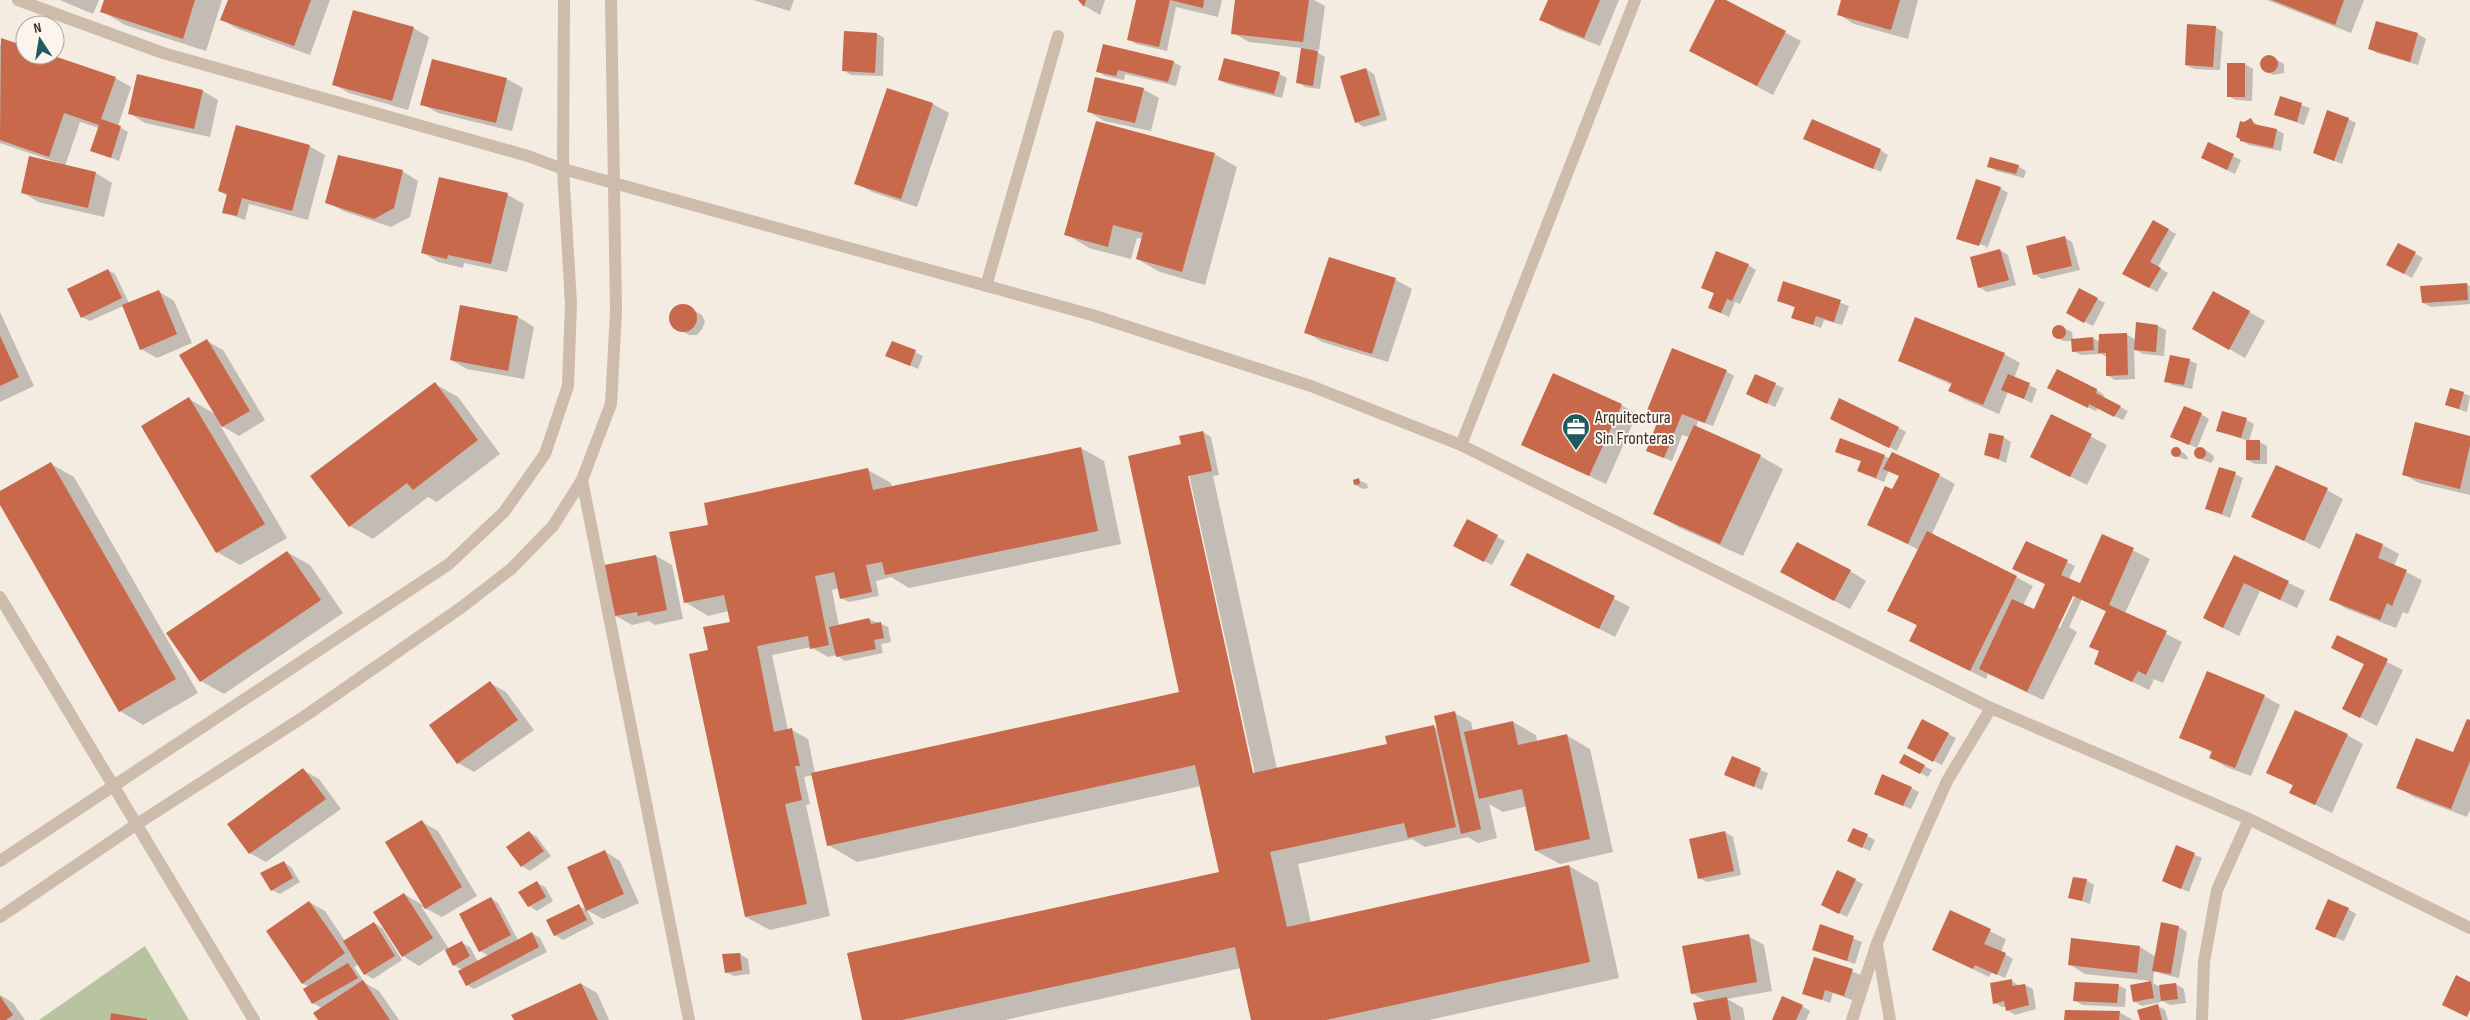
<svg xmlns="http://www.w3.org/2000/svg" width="2470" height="1020" viewBox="0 0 2470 1020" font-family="'Sofia Sans Condensed',sans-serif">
<rect width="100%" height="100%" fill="#f4ebe1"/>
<path fill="#b8c4a0" d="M145,946L189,1020H149L111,1013L110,1020H39Z"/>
<path fill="#0003" fill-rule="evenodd" d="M60,0H99L93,14Z
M105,0H222L206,51L125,25L102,11Z
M229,0H330L310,55L238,29L222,20Z
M753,0H794L790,11Z
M1079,0H1105L1100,15L1085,6Z
M1138,0H1222L1218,17L1176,7L1167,51L1136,44L1129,39Z
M1237,0H1314L1325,6L1319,50H1313L1325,57L1320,89L1305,87L1298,82L1302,48L1249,42L1233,33Z
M1549,0H1619L1600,46L1557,29L1541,19Z
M1717,0H1724L1801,41L1773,95L1690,51Z
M1843,0H1918L1908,39L1854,24L1838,14Z
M2267,0H2364L2351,33Z
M2377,23L2418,34L2426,39L2418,65L2377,53L2370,48Z
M2215,27L2223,32L2220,70L2194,69L2186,65Z
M413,28L429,37L408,110L349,93L334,84Z
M877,34L884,38L883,76L851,75L843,70Z
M2,40L25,48V55H47L115,78L131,87L118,126L128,132L119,161L92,150L99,128L80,122L65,166L96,173L112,183L104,217L38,202L22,192L59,163L0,143V46Z
M2270,56L2284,64V73L2273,75L2265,70L2262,62L2265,58Z
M1173,62L1181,66L1176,86L1125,74L1124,80L1105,76L1097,71Z
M2245,64L2253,69L2252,101L2236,100L2228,96Z
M1366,69L1374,74L1387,120L1364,127L1356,122Z
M1279,74L1287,78L1282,98L1227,84L1219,80Z
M507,79L523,88L512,131L438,113L422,104Z
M888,89L933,104L949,113L917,207L872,192L856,183Z
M1143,89L1159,98L1151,131L1104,121L1088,111Z
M203,91L218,100L210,137L145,123L129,113Z
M2281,98L2310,108L2304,125L2276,115Z
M2348,119L2356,123L2342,164L2314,153Z
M2251,120L2260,127L2277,130L2284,134L2281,151L2249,145L2241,140L2244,124Z
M1813,143L1880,150L1888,155L1881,172Z
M2208,144L2241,160L2235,174L2202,158Z
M309,146L325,155L308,220L249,204L245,220L223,212L228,196L219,191Z
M1214,154L1237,167L1205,285L1160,272L1137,259L1143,239L1137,238L1131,259L1089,248L1066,234Z
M1989,166H2018L2026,171L2024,178L1996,171Z
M402,171L418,181L410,217L391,227L343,211L327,202Z
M440,178L508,195L524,204L507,272L464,263L463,268L438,262L422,252Z
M2000,188L2008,193L1987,249L1986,246L1964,240V242L1958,238Z
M2154,221L2176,234L2158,267L2168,273L2157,292L2124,273Z
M2065,238L2072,242L2080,270L2042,279L2034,274Z
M2398,244L2423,258L2412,278L2395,269Z
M2000,250L2008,255L2016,285L1987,292L1979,287Z
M1330,259L1396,280L1412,289L1388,362L1322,342L1306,332Z
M1748,265L1756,270L1740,304L1735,302L1729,317L1710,308L1715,294L1702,287Z
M108,270L115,274L129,303L158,291L174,301L192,343L157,358L141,349L123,306L90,321L82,317Z
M1784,283L1849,306L1842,325L1824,320L1821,328L1792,317L1796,308L1778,300Z
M2467,284L2470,286V304L2431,307L2423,303Z
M2079,289L2105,303L2093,326L2075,317Z
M461,306L518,317L534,327L524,379L467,369L451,360Z
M678,306H686L702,315L705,322L702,329L697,335H689L673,326L671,319L672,311Z
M0,312L34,386L0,402Z
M2249,312L2265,321L2245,358L2210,338Z
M2059,326L2072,332L2073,340L2093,338L2100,342L2126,334L2136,340L2158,326L2166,330L2164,356L2143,354L2134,349L2135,379L2115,380L2107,375V357L2101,354L2081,355L2073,351L2072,341H2063L2055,336L2053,332L2055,327Z
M207,341L223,350L265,420L239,436L220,425L287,538L240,565L217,552L189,399L215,414Z
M893,342L923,356L918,369L887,356Z
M2004,354L2020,363L2014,378L2037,389L2032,403L2008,392L1999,414L1966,400L1950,391L1952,385L1899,361Z
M2189,360L2197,364L2192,389L2173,385L2166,381Z
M1726,371L1734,376L1713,426L1698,421L1696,427L1760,456L1783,469L1743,556L1678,527L1655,513L1689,437L1682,435L1672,461L1656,455L1658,424L1646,417Z
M2057,371L2097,390L2104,395L2103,398L2128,411L2123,420L2098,408L2096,411L2056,392Z
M1756,376L1784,388L1775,407L1755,398Z
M435,384L458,397L500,454L437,502L428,497L373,539L350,526Z
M2451,389L2470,396L2467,412L2446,405Z
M1621,405L1637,414L1606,484L1522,445Z
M2201,414L2209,419L2197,448L2172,437Z
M2052,416L2107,445L2087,485L2031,457Z
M2246,420L2254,424L2249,441L2260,442L2267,446V464H2255L2247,460L2248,441L2218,430Z
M1839,422L1899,428L1906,432L1897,451Z
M1203,432L1211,437L1219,475L1213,476L1277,769L1386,745L1434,727L1439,730L1455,713L1471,722L1473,731L1513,722L1536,735L1537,742L1566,735L1590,749L1613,852L1560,864L1536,851L1527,806L1503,812L1489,804L1497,838L1478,843L1468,837L1425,847L1412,839L1298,864L1311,923L1569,866L1598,883L1619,978L1429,1020H1253L1241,968L1005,1020H863L1220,873L1201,786L857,862L828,845L813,775L804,777L810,804L806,805L830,916L770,930L746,917L711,650L731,623L729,611L708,616L685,602L710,526L868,470L891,483L892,488L1081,448L1104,461L1121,544L909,588L891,577L876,581L879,596L849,602L841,598L839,588L832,590L839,626L869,619L888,627L891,642L881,644L883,653L845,661L836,655L828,657L811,647L772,655L788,730H792L808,739L815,773L1181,693L1183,445ZM1188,470L1255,774H1252L1186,471Z
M2003,437L2011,442L2006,463L1986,455Z
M2470,437V495L2419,483L2403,474Z
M2202,448L2213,455L2214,459L2211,463L2198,458L2196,453Z
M2176,449L2184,453L2188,458L2187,460L2176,456L2173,452Z
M1836,451L1884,456L1939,475L1955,484L1932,534L2033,586L2023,605L2042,614L2046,584L2026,542L2075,566L2069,579L2080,584L2103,535L2150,559L2125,613L2182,642L2163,683L2154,679L2149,690L2095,664L2100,652L2107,612L2082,599L2069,627L2077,632L2043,700L1988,674L1986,679L1926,649L1918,626L1889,610L1919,550L1869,525L1893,491L1900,476L1889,470L1884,482L1866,475L1858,471L1862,462ZM2073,594H2076L2060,628L2058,627Z
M51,464L74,477L198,693L143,725L120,711L0,502V493Z
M2235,474L2243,478L2230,518L2206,509Z
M1359,480L1367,484L1368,488L1363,489L1355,485Z
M2327,490L2343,499L2320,549L2253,516Z
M1468,521L1505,541L1492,565L1462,549Z
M2383,545L2399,554L2394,566L2422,580L2408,614L2403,612L2396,628L2347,609L2331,600Z
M287,552L310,565L343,613L224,694L201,681Z
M1527,554L1630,607L1615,637L1540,598Z
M656,556L672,565L683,619L655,625L649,621L632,625L616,616Z
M2234,556L2305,591L2297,608L2260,591L2239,636L2221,627Z
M1850,571L1866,581L1850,609L1797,581Z
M2337,637L2403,670L2377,726L2344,709L2365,665L2332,648Z
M490,683L506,692L534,730L474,772L458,763Z
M2264,696L2280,705L2251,776L2226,767L2211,757L2213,753L2181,737Z
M2470,721V810L2467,817L2414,797L2398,787L2454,754Z
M1948,734L1956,738L1942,765L1916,752Z
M2347,735L2363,744L2332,813L2291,793L2294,786L2268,772Z
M1732,758L1768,773L1762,790L1726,775Z
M1901,762L1924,766L1932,770L1928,777Z
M303,770L319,779L341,809L266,862L250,853Z
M1911,788L1919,792L1911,809L1883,797Z
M422,822L438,831L477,896L442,917L421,906L449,949L462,943L470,947L478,962L489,956L480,951L491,898L498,903L518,940L532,933L540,938L547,952L474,989L467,985L462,970L454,965L445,949L419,966L403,956L375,912L404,894L424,906Z
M1854,829L1875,840L1870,851L1857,845Z
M529,832L537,837L551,856L530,871L522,866Z
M1725,832L1733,837L1741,875L1707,882L1699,878Z
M2177,847L2202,858L2189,892L2163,881Z
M604,851L620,861L639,903L603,919L587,910Z
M283,862L291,867L300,882L280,894L272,890Z
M1855,880L1863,884L1847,917L1831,909Z
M2086,880L2094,885L2090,904L2070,897Z
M537,883L545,887L553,901L537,911L529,906Z
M309,902L325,911L345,941L374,923L382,928L402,960L373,979L365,974L359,964L354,967L365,983L379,991L399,1020H320L323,1009L313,1003L309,987L302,983Z
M579,906L587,910L594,924L563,940L555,935Z
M2348,909L2356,914L2344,941L2324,933Z
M1950,912L2006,939L2001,952L2013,959L2005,978L1992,972L1989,977L1933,950Z
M2162,924L2179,927L2187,932L2179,978L2162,974L2154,970L2153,983L2161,988L2176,984L2184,989L2186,1003L2170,1005L2161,1000V1002L2142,1006L2134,1001L2131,986L2152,981L2085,974L2069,964L2073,939L2140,947L2156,957Z
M1821,926L1862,942L1855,964L1813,949Z
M1748,936L1764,945L1772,991L1727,999L1743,1008L1745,1020H1698L1707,1002L1692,993Z
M740,954L748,959L750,974L734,976L726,972Z
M1815,958L1861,975L1852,1000L1833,993L1830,1003L1804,993Z
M2011,980L2019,986L2025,985L2033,989L2036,1009L2015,1015L2007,1010L2006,1007H2002L1995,1003Z
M581,984L597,993L609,1020H515Z
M2118,985L2126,989L2125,1007L2082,1005L2074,1000Z
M0,995L13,1003L25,1020H0Z
M1802,1006L1810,1011L1806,1020H1773Z
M2158,1006L2165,1010L2168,1020H2141Z
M2119,1012L2133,1020H2066Z"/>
<path fill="#c8694b" d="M104,0H195L183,39L100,12Z
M228,0H311L294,46L220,20Z
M1078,0H1086L1084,7Z
M1136,0H1170L1159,47L1127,40Z
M1170,0H1204L1203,8Z
M1235,0H1309L1303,42L1231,34Z
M1548,0H1600L1584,38L1539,20Z
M1715,0H1726L1786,31L1757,86L1689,51Z
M1841,0H1900L1891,30L1837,15Z
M2272,0H2344L2335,25Z
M353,10L414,27L392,101L332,85Z
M2376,21L2418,33L2410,62L2368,49Z
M2187,24L2216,26L2213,67L2185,65Z
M844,31L877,33L875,73L842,71Z
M1,38L25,46V55H51L116,77L101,119L121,126L111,158L90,151L99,125L64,113L49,157L0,140Z
M1103,44L1174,61L1168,82L1118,70L1116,76L1096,72Z
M1301,48L1318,51L1313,86L1296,83Z
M2260 64a9 9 0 1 1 18 0a9 9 0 1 1-18 0Z
M1224,58L1280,72L1274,94L1218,80Z
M432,59L507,78L496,123L420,105Z
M2227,63H2245V97H2227Z
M1366,68L1380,115L1355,123L1340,76Z
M137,74L203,90L194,129L128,114Z
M1095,77L1144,88L1135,123L1087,112Z
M887,88L933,103L901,199L854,184Z
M2280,96L2302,103L2297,122L2274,115Z
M2327,110L2349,118L2334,161L2313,153Z
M2251,118L2254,124L2277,129L2273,148L2240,141V139L2236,137L2240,121L2244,122Z
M1812,119L1881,149L1873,169L1803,139Z
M1096,121L1215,153L1182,272L1136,259L1143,233L1113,225L1108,247L1064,235Z
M236,125L310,145L292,211L242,198L237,216L222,213L227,194L218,191Z
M2208,142L2234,154L2227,170L2201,158Z
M338,155L403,170L394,208L374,219L325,203Z
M29,156L96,172L88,208L21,193Z
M1990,157L2019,165L2016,174L1987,167Z
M439,177L508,193L491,264L448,255L447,259L421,253Z
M1976,179L2001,187L1979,246L1956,239Z
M2153,220L2169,229L2150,262L2161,268L2149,288L2122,274Z
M2065,236L2072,266L2033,275L2026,246Z
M2398,243L2416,252L2404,274L2386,265Z
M2000,249L2009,280L1978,288L1970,257Z
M1716,251L1749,264L1732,301L1727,299L1721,313L1708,308L1714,293L1701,288Z
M1329,257L1396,278L1372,354L1304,333Z
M108,269L122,298L81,318L67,289Z
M1783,281L1841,300L1834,322L1816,316L1813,325L1791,318L1795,307L1777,301Z
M2467,283L2468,300L2422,303L2420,286Z
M2079,288L2098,298L2084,323L2066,313Z
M159,290L177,334L140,350L122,305Z
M2213,291L2250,311L2229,350L2192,329Z
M669 318a14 14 0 1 1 28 0a14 14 0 1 1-28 0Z
M460,305L518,316L508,371L450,360Z
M1915,317L2005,353L1983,405L1948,391L1952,383L1898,361Z
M2136,322L2158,325L2156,352L2134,350Z
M2052 332a7 7 0 1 1 14 0a7 7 0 1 1-14 0Z
M2127,333L2128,375L2106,376V353H2098L2099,334Z
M0,336L19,377L0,386Z
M2093,337L2094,350L2072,352L2071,339Z
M207,339L250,411L222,427L179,355Z
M892,341L916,350L910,366L885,356Z
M1672,348L1727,370L1705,423L1682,414L1664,458L1646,451L1657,423L1644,418Z
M2170,355L2190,359L2184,385L2164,382Z
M2057,369L2097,389L2096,393L2121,406L2114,417L2089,404L2088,408L2047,388Z
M1553,373L1622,404L1589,476L1521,445Z
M1755,374L1776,383L1767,404L1746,394Z
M2008,374L2030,383L2024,399L2001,390Z
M435,382L478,440L413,490L407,483L349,527L310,476Z
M2450,388L2464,392L2459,409L2445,405Z
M189,397L265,524L216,553L141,426Z
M1839,398L1899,427L1889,448L1830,419Z
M2184,406L2202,413L2189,445L2170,437Z
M2222,411L2247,418L2241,438L2216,431Z
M2051,414L2092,434L2070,477L2030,457Z
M2415,422L2470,436V445L2460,489L2402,475Z
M1694,425L1761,455L1720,544L1653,514Z
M1203,431L1212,471L1188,476L1253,773L1387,744L1385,736L1434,725L1456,827L1408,838L1404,823L1270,852L1287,927L1569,865L1590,962L1326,1020H1251L1235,947L902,1020H862L847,953L1219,872L1195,765L827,846L811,773L1179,692L1128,456L1181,444L1179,436Z
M1989,433L2004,436L1999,459L1984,455Z
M1840,438L1885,455L1876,478L1857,471L1861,461L1835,452Z
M2246,440H2260V460H2246Z
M2194 453a6 6 0 1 1 12 0a6 6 0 1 1-12 0Z
M1081,447L1098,531L885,575L882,562L866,565L872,592L840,599L834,572L815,576L829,645L810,649L808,636L757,646L774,732L792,728L800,766H795L802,800L785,804L807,904L745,917L689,654L708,650L703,627L730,622L724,595L684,603L669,532L708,525L704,503L868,468L873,490Z
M2171 452a5 5 0 1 1 10 0a5 5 0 1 1-10 0Z
M1892,452L1940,474L1908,544L1867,525L1885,486L1892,489L1899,476L1883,469Z
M51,462L176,679L119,712L0,505V491Z
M2276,465L2328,488L2304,541L2251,517Z
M2219,467L2236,472L2222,514L2205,509Z
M1359,478L1360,484L1354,485L1353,480Z
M1467,519L1498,535L1484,562L1453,546Z
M1927,531L2017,576L1970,671L1909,641L1917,625L1887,611Z
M2356,533L2383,544L2378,558L2407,570L2392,606L2387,603L2380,620L2329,600Z
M2102,534L2134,548L2109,605L2167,631L2146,675L2138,671L2132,682L2094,664L2099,651L2089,647L2106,611L2073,596L2027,692L1979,669L2012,599L2034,609L2045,584L2012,569L2026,541L2068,560L2061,575L2080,583Z
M1797,542L1851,570L1834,601L1780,572Z
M287,551L321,600L200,682L166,633Z
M1527,553L1615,596L1599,629L1510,585Z
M656,555L667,610L638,616L637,612L615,616L604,565Z
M2234,555L2289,581L2280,600L2244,583L2223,628L2203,618Z
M869,618L871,624L881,622L884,638L874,640L876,649L836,657L829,627Z
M2337,635L2388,659L2360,718L2342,709L2364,664L2331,648Z
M2207,671L2265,695L2235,768L2209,758L2212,751L2179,738Z
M490,681L518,720L457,764L429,725Z
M2295,710L2348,734L2315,805L2289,793L2293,785L2266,773Z
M1455,711L1481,829L1461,834L1434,716Z
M1922,719L1949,733L1933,762L1907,748Z
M2467,719L2470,720V761L2451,809L2396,788L2416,738L2453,752Z
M1513,721L1518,745L1567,734L1590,839L1535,851L1522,789L1479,799L1464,732Z
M1904,754L1925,765L1920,774L1899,763Z
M1732,756L1761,768L1754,787L1724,775Z
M303,768L326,799L249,854L227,824Z
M1882,774L1912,787L1903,806L1874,794Z
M422,820L462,887L425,909L385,842Z
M1853,828L1868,834L1862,848L1847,841Z
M529,831L544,851L521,867L506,847Z
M1725,831L1734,871L1698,879L1689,839Z
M2176,845L2195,853L2181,889L2162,881Z
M605,850L624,894L586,911L567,867Z
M284,861L293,878L271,891L260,873Z
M1837,870L1856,879L1839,914L1821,905Z
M2073,877L2087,879L2082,901L2068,898Z
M537,881L546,897L528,907L518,892Z
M404,893L433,938L402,957L373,912Z
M491,897L511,935L479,952L459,914Z
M2328,899L2349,908L2335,938L2315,929Z
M309,901L345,953L302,984L266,931Z
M579,904L587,920L554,936L546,920Z
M1950,910L1991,929L1984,944L2006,953L1997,975L1975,965L1973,969L1932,950Z
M374,922L395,956L364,975L343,941Z
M2161,922L2179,926L2171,974L2152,971Z
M1820,924L1854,936L1847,961L1812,950Z
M532,932L539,947L466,986L458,971Z
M1749,934L1757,982L1691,994L1682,946Z
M2071,938L2140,946L2137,973L2068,965Z
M462,941L470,956L453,966L445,950Z
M740,953L742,970L725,973L722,954Z
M1814,957L1853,969L1844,996L1825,990L1822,1000L1802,994Z
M348,963L358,978L312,1004L303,989Z
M2456,975L2470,982V1010L2467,1017L2442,1005Z
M2012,979V986L2025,984L2029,1005L2006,1011L2004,1001L1993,1004L1990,983Z
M363,980L390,1020H318L313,1013Z
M2151,981L2154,998L2133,1002L2130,985Z
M2075,982L2119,984L2117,1003L2073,1001Z
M581,983L598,1020H514L511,1015Z
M2176,983L2178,999L2161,1001L2159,985Z
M0,996L13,1015L6,1020H0Z
M1782,996L1803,1005L1796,1020H1772Z
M1727,997L1731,1020H1697L1693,1003Z
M2158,1004L2162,1020H2140L2137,1010Z
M2065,1010L2120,1011L2119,1020H2064Z
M111,1013L147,1019V1020H110Z"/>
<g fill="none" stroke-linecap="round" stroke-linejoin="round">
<path stroke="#cdbbac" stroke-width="12" d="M986,286L1058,36"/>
<path stroke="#cdbbac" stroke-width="12" d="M18,0L163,53L528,156L563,169
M1461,445L1991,708L2249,819L2470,928
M582,480L689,1020
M0,597L254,1020
M1877,945L1890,1020
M1852,1020L1877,943L1919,844L1947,781L1991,708
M2202,1020L2204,962L2217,890L2249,819"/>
<path stroke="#cdbbac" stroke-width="12" d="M563,169L1092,315L1311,386L1461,445L1635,0
M0,861L449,564L504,512L545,454L568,386L571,304L563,169L564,0
M0,917L137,824L305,716L462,607L511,569L553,526L582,480L611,404L616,311L611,0"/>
</g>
<defs>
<g id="office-pin" transform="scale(1.4375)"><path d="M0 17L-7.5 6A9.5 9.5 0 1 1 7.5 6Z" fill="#1f5a5e" stroke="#fbf5ee"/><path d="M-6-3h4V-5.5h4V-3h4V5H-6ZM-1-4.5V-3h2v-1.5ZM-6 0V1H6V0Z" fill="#fff"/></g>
</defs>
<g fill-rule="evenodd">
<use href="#office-pin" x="1576" y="427"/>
</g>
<g text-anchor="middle" stroke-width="4" stroke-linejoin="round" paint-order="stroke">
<g font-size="18" fill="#3b302b" stroke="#fbf5ee" text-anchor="start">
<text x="1595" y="423">Arquitectura<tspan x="1595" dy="21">Sin Fronteras</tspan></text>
</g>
</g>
<g transform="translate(40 40) rotate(348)"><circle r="24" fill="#fbf5ee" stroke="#aea6a0"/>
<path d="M0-4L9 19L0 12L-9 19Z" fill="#1f5a5e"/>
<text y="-8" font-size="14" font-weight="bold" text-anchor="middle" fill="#3b302b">N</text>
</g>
</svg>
